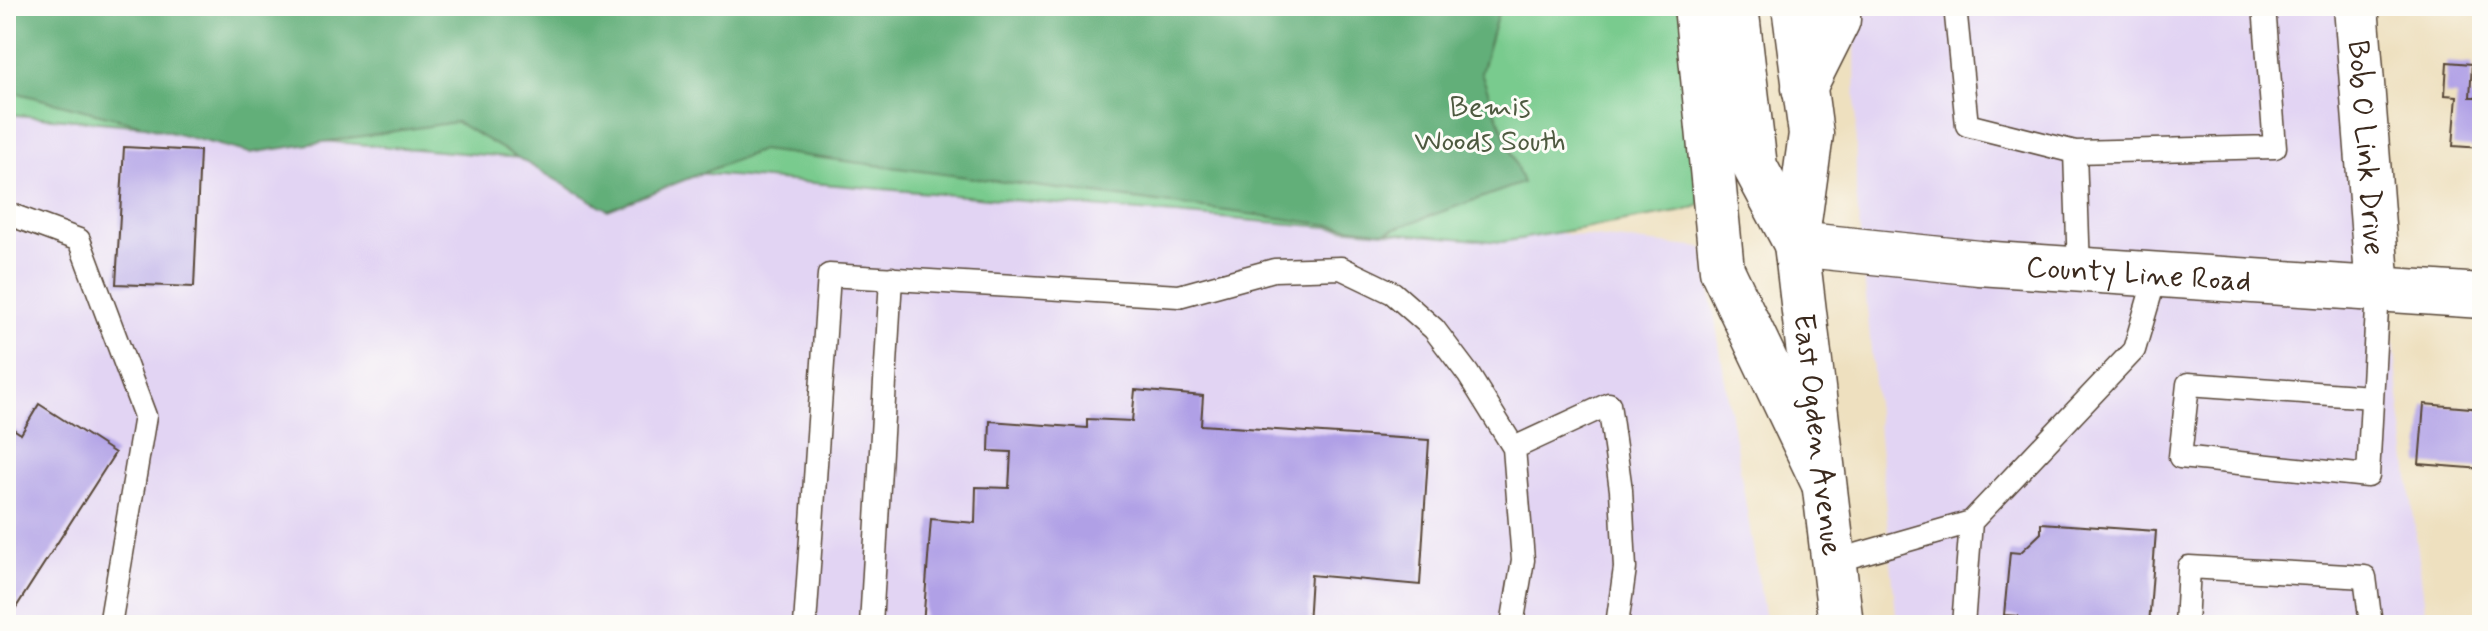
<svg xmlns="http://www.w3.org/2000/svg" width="2488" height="631" viewBox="0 0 2488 631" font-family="Mynerve,sans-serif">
<rect width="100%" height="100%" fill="#fdfcf7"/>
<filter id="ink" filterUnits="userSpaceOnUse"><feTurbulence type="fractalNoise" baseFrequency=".0125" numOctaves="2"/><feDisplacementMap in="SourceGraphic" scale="16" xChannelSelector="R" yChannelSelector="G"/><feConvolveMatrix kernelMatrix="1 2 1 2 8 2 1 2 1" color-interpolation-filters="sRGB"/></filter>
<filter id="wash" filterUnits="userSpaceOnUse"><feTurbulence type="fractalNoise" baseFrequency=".006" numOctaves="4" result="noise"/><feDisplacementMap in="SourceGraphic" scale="32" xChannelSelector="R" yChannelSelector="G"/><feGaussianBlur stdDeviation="1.8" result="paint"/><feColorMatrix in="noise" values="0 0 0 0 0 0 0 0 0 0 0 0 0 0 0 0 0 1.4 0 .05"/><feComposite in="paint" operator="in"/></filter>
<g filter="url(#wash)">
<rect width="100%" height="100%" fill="#eee0bf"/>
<path fill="#e2d4f3" d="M1855,6H2363L2399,396L2427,625H1897L1856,191Z
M6,106L1388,216L1703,248L1766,625H6Z"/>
<path fill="#79cb8e" stroke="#5a7a56" stroke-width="2" d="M6,6H1690L1700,205L1684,211L1502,242L6,114Z"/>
<path fill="#62af79" stroke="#4e6c4c" stroke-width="2" d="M6,6H1500L1481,73L1523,183L1385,232L761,150L608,210L456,122L250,153L6,90Z"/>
<g id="blocks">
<path fill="#b0a0e6" d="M2447,62L2472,64L2470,97H2482V148L2453,146L2457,96L2445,95Z
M124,147L200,151L194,287L116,284Z
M1135,390L1203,396L1201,425L1429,440L1420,585L1311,575L1308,625H923L931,519L975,523L976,487L1009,488L1011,452L989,451L990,421L1087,428V419L1132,421Z
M39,404L115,453L6,623V424L21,434Z
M2424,404L2482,409V469L2419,464Z
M2041,523L2156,531L2149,625H2025L2018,616L2004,615L2010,552L2020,553L2041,533Z"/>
</g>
</g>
<g filter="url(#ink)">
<use href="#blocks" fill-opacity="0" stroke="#564536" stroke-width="2"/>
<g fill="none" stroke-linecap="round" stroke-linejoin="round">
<g stroke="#564536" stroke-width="25">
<path id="service" d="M1955,6L1967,125L2075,152L2079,270
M2075,152L2275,147L2264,6
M6,213L79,240L145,416L110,625
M2372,397L2188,384L2180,457L2368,476L2378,290
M1514,448L1609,404L1621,490L1625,568L1617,625
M1835,561L1971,522
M805,625L829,275L1179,296L1274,270L1341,268L1393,293L1434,329L1468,374L1514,448L1523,560L1512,625
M871,625L891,278
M1963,625L1971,522L2134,350L2156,275
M2186,625L2189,567L2365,577L2371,625"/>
</g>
<g stroke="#564536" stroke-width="47">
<g id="minor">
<path id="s1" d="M2356,6L2378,290"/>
<path id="s2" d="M1796,244L1979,263L2482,296"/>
</g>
</g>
<g stroke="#564536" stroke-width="47">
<g id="primary">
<path d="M1736,6L1755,167L1796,244"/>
<path id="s3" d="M1794,6L1811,134L1796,244L1841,625"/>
</g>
</g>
<g stroke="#564536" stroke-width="47">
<path id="motorway" d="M1696,6L1722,270L1823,482
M1804,88L1838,20V6"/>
</g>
<use href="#service" stroke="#fff" stroke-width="22"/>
<use href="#minor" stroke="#fff" stroke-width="44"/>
<use href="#primary" stroke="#fff" stroke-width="44"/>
<use href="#motorway" stroke="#fff" stroke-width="44"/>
</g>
</g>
<g text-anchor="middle" stroke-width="6" stroke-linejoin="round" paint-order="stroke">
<g font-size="30" fill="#4e5a40" stroke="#fdfcf7">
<text x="1490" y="116">Bemis<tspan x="1490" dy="34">Woods South</tspan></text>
</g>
<g font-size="30" fill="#3b2a1e" stroke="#fdfcf7">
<text dy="10" stroke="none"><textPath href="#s1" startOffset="142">Bob O Link Drive</textPath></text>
<text dy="10" stroke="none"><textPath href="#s2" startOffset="344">County Line Road</textPath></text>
<text dy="10" stroke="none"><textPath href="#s3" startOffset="432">East Ogden Avenue</textPath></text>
</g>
</g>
<rect width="2488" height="631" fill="none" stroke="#fdfcf7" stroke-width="32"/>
</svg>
